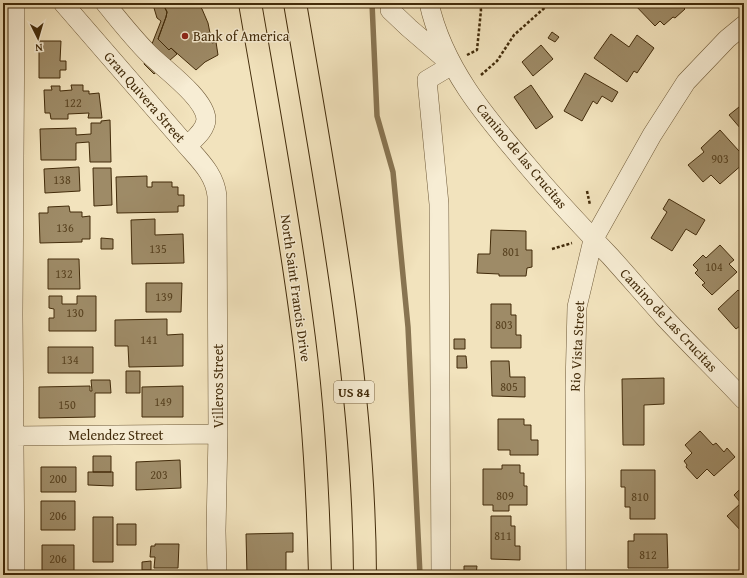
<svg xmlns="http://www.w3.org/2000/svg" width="747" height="578" viewBox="0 0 747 578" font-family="'Gentium Book Plus',serif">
<rect width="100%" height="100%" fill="#f2e3bd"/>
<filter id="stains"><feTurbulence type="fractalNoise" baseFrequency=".005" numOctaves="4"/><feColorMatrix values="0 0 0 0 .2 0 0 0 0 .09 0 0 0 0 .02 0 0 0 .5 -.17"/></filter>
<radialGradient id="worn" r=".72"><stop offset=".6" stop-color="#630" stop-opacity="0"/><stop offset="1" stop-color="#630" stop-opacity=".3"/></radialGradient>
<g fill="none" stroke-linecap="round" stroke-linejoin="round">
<path stroke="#887451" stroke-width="5.5" d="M372,3L377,116L393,172L408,327L420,575"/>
</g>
<path fill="#9e8b67" stroke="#422b0a" d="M160,3H197L202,9L208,23L212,43L216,42L218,55L205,62L196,70L171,48L169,50L158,39L166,17L167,12L164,6Z
M160,3L164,6L167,12L166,17L158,39L169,50L171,48L177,54L154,74L144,64L161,21L157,18L154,8L156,4Z
M633,3H679L685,9L675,18L673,17L664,25L660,21L655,26Z
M552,32L559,37L555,42L548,38Z
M611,34L629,47L637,35L654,48L637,73L634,71L627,82L594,58Z
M39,41H61L60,61H66V70H60V78H39Z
M541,45L553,59L533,76L522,62Z
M585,73L618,92L612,102L602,96L597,104L593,101L582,121L564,111Z
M71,85H83V91H89V94L99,93L102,118H88L89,113L68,114V119H51L50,113H45L44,90H52L51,86H60V91L72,90Z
M531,85L553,117L536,129L514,97Z
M744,103V126L741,129L729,115Z
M110,120L111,162H90L89,142L76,143V160H41L40,129L76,128V135L91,134V123H101V121Z
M720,130L739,151L740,150L744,154V163L720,184L711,175L703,182L688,165L704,152L701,148Z
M79,167L80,191L45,193L44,169Z
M93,168H111L112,205L94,206Z
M147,176V187H152V182H172V187H178V195H184V206H178V212L117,213L116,177Z
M669,199L705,220L696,235L686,229L672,251L651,238L667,212L663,209Z
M69,206L70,212H82V217L90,216V239H82V242L40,243L39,213H48V207Z
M155,219V235L183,234L184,263L132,264L131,220Z
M491,230L526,231V250H532V267L527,268L526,276H499V274L477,273L478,254H490Z
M101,238L113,239V249H101Z
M720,245L734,260L729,264L737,272L712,295L702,285L705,283L695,273L698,270L693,265L703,255L706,258Z
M48,259H79L80,289H48Z
M146,283H182L181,312H146Z
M738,290L744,296V330L740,326L736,329L718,309Z
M49,296H62V304H77V296H96V331H49V318H54V309L49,308Z
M491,304H511V315H516V335H521V348H491Z
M167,319V335L183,334V366L129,367L128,346H115V320Z
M454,339H465V349H454Z
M48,347H93V373H48Z
M457,356H466L467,368H457Z
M491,361H509L510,377H525V397L492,396Z
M126,371H140V393H126Z
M664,378V404L644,405V445H623L622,379Z
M91,380H110L111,393H95V417L39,418V387L90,386V391H92Z
M183,386V417H142V387Z
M498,419H524V425H531V440H538V455H510V450H498Z
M700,431L713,445L716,443L724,452L727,448L735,457L714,476L707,469L697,479L686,467L687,465L684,461L692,453L685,445Z
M93,456H111V472H93Z
M180,460L181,488L136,490V462Z
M502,465H520V473H524V486H527V505H509V511H493V505H483V469H502Z
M41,467H76V492H41Z
M621,470H655V519H630V507H625V487H621Z
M88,472H113V486L88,485Z
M744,485V534L727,516L741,503L734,495Z
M41,501H75V530H41Z
M491,516H511V526H515V546H520V560L491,559Z
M93,517H113V562H93Z
M117,524H136V545H117Z
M293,533V552H286V575H247L246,534Z
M634,534H667L668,568H628V541H634Z
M155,544H179L178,568H154L155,557H150L151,546H155Z
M42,545H74V574H42Z
M151,561V570H142V562Z
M464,566H477L476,575H464Z
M488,571H525V575H488Z"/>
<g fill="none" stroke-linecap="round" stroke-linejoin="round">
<g stroke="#6e5937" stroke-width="20">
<path id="minor" d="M15,3L13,315L15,575
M63,3L187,146C201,162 215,175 217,196L218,434L216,531L217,575
M105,3C119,20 133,38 149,54C164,69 205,98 206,119C206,130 194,139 187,146
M429,3C443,67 485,116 526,164C553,196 581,226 610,256C628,276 646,297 664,317C690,345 718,372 744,400
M390,10L409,28L452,65L427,80L439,204L441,575
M14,436L218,434
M576,575L575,387L577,307L593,240L652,135L686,82L727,39L744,25"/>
</g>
<g stroke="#422b0a" stroke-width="24">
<path id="highway" d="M250,3C268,107 287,211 301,316C313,402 318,489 320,575
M295,3C327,192 364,382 365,575"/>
</g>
<path stroke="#422b0a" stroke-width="2.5" stroke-dasharray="3 2" stroke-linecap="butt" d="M467,55L477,50L481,10L480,3
M481,75L497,61L514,35L550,3
M587,191L590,205
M552,249L572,243"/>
<use href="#minor" stroke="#f7edd4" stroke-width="19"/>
<use href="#highway" stroke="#f2e3bd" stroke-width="22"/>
</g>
<circle fill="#8f2418" stroke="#f7edd4" stroke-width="1.5" cx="185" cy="36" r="4"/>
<g text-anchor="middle" stroke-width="3" stroke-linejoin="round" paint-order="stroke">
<g font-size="12" fill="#594321">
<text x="73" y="107">122</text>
<text x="720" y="163">903</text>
<text x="62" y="184">138</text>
<text x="65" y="232">136</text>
<text x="158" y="253">135</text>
<text x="511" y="256">801</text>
<text x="714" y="271">104</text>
<text x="64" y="278">132</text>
<text x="164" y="301">139</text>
<text x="75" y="317">130</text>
<text x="504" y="329">803</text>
<text x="149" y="344">141</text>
<text x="70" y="364">134</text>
<text x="509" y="391">805</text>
<text x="163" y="406">149</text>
<text x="67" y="409">150</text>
<text x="159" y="479">203</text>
<text x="58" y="483">200</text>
<text x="505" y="500">809</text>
<text x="640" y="501">810</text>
<text x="58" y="520">206</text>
<text x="503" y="540">811</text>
<text x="648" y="559">812</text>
<text x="58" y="563">206</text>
</g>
<rect fill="#f7edd4" stroke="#786547" stroke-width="1" x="334" y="381" width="40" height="22" rx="3"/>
<g font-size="13" font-weight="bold" fill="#422b0a">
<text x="354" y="397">US 84</text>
</g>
<g font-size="14" fill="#422b0a" stroke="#f7edd4" text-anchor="start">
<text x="193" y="41">Bank of America</text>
</g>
<g font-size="14" fill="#422b0a" stroke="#f7edd4">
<text transform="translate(145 97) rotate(49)" y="5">Gran Quivera Street</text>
<text transform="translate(522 156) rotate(50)" y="5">Camino de las Crucitas</text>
<text transform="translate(296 288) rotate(82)" y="5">North Saint Francis Drive</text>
<text transform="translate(669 320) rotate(47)" y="5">Camino de Las Crucitas</text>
<text transform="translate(577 346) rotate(-87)" y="5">Rio Vista Street</text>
<text transform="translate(218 386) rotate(-90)" y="5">Villeros Street</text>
<text x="116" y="440">Melendez Street</text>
</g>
</g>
<rect width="747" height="578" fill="none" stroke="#f2e3bd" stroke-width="16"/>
<rect x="4" y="4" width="739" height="570" fill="none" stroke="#422b0a" stroke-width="2"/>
<rect x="8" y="8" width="731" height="562" fill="none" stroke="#422b0a"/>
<g transform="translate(38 38) rotate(175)" stroke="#f7edd4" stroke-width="3" paint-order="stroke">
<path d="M0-3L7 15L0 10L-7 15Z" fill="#422b0a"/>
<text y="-6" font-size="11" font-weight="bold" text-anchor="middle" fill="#422b0a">N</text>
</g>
<rect width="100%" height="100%" filter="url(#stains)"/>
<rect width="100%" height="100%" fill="url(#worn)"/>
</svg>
